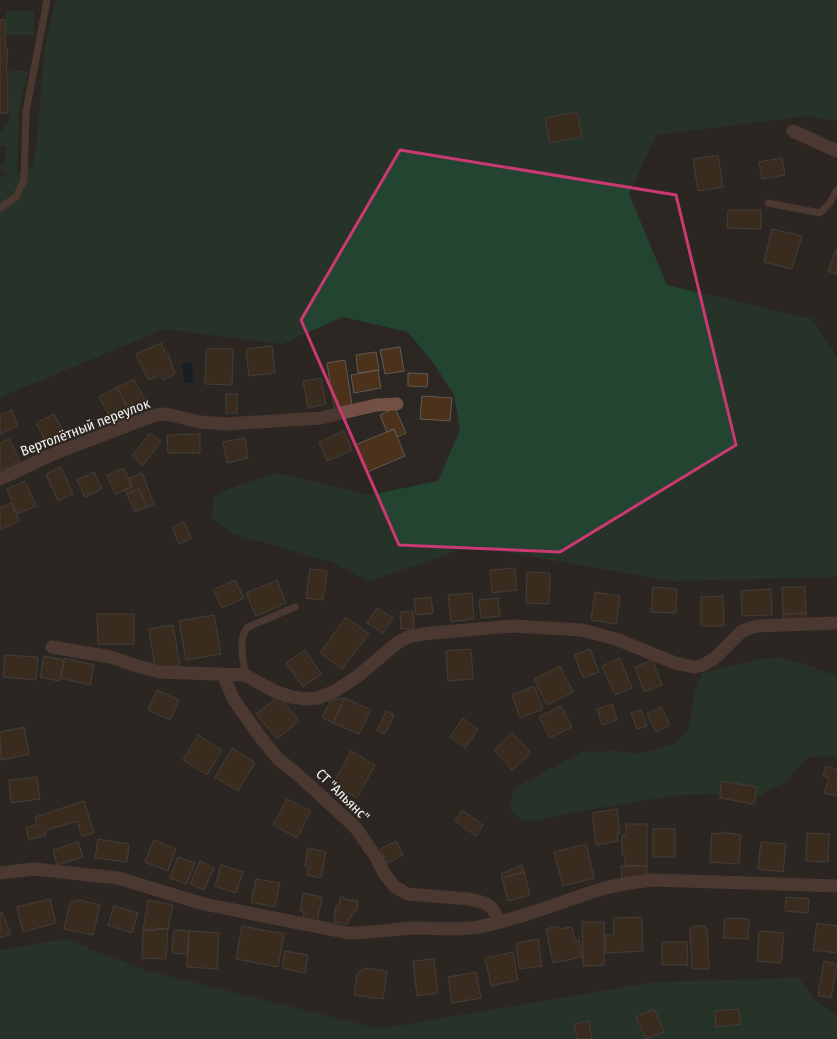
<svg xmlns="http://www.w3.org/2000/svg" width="837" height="1039" viewBox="0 0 837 1039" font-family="'Fira Sans Condensed',sans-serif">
<rect width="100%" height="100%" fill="#2c2722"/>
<path fill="#234431" d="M56,0H837V121L807,116L656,135L629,194L667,285L812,319L837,357V577L671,581L471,546L369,581L332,562L231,533L212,518L214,496L239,485L276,473L370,495L438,481L460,430L454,395L434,364L408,332L343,317L282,344L165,329L0,397V176L6,175L4,171L0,170V164H5L6,147L0,146V133L9,121L10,71H28L19,108L17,174L33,165L37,140L45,45Z
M6,11H34V35H6Z
M782,658L802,663L837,676V756L809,757L785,782L756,797L736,794L678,795L562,814L542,820L523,821L510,809L514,788L583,752L616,751L637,754L657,750L675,743L689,729L695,691L702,673L762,659Z
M65,939L144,970L380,1029L654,982L799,978L814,1000L837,1016V1039H0V950Z"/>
<path fill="#001522" d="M192,363L193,383H184L182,364Z"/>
<path fill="#4c321b" stroke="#605a55" d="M5,19V48H8L6,73H8V113H0V20Z
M577,112L582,137L550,143L545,118Z
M718,155L723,187L698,191L693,159Z
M782,158L785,175L762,179L759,162Z
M728,210H761V229L727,228Z
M772,229L802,236L792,269L764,262Z
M836,250H837V275L828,271Z
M161,343L166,354L168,353L175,374L163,380L161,375L148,380L136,354Z
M272,346L275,373L249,376L246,349Z
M400,347L404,371L385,374L380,350Z
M206,349H233L232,385L205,384Z
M376,352L379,370L358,373L356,355Z
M345,360L352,405L334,408L327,363Z
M378,370L381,388L354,393L351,375Z
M408,373L428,374L427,387L408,386Z
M321,378L326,404L308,408L303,381Z
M134,379L148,406L132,415L117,387Z
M117,387L132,415L119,422L115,414L110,417L99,397Z
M226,394H237V413H226Z
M422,396L452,398L450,421L420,419Z
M395,408L406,433L397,437L394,429L387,432L380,415Z
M12,410L18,426L0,434V415Z
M54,414L64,433L46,442L36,423Z
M394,429L405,456L367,472L355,445Z
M344,431L352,450L327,461L319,442Z
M150,433L161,442L143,465L132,456Z
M200,434V453H168L167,435Z
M245,438L248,458L227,463L223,442Z
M9,439L20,461L0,470V443Z
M61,467L73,494L58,501L46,474Z
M124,468L132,487L115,494L107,475Z
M94,472L102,489L85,497L77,480Z
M142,473L154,504L147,507L139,489L127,494L125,490L132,487L128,479Z
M25,481L36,506L17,514L7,489Z
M139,489L147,507L135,512L127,494Z
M11,503L19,521L0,530V508Z
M184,522L191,538L179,544L172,527Z
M515,568L517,590L492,593L490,570Z
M310,569L327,571L323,600L306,598Z
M527,572L550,573L549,604L526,603Z
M235,580L244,598L222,608L213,590Z
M277,580L286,603L256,616L246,593Z
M653,587L677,589L676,613L651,612Z
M782,587H805L806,613L783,614Z
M771,589L772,615L742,616L741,591Z
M595,592L620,596L616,624L591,620Z
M472,593L474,619L451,622L448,595Z
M723,596L724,626H701V597Z
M431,597L433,613L416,615L414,599Z
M498,598L500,616L481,618L479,600Z
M377,608L393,618L383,633L367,623Z
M413,611L414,628L401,629L400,612Z
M806,613V619L783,620V614Z
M97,614H134V644H98Z
M214,615L221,654L186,660L179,621Z
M346,617L369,634L342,669L320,653Z
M173,625L180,665L155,669L149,629Z
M471,649L473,679L448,681L446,651Z
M590,649L599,672L583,678L574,655Z
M305,650L321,674L303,687L286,663Z
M5,655L38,657L36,680L3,677Z
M44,656L64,660L59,681L40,677Z
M65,658L94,665L90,685L61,678Z
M620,658L632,688L615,695L602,666Z
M653,660L662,685L644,692L635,667Z
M560,666L573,692L547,705L534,679Z
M534,686L543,709L520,718L512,695Z
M157,690L179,700L170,720L148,710Z
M279,696L299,721L277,739L256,714Z
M345,698L371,710L359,734L333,723Z
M345,698L333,723L322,717L331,700Z
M612,704L617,720L602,725L597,709Z
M561,706L572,727L550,738L539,717Z
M661,707L670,725L656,732L647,714Z
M641,710L647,726L637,729L631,713Z
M386,711L394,715L385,734L377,731Z
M463,718L478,730L465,748L450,737Z
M24,727L29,754L1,760L0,732Z
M512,733L531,753L512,770L494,750Z
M198,735L222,750L207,775L183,760Z
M232,748L255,763L238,791L215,777Z
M351,751L375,765L357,798L336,787L338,784L335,780Z
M826,766L837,769V796L824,793L829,778L823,776Z
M37,777L40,799L11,803L9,780Z
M721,781L757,787L754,804L720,798Z
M287,799L311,811L297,838L273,825Z
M84,801L94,833L82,836L77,821L44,831L46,835L29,840L26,828L37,824L35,817Z
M617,809L620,833L617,834L618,841L596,845L592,813Z
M462,810L483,825L476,836L455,821Z
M626,824H647V866H625V855L622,854V835L626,836Z
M653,829H675V857H653Z
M722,832L741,835L739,864L710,862L712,833L722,834Z
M807,833L829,834L828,862L806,861Z
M98,839L129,844L127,862L95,858Z
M154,840L176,849L168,871L145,862Z
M396,841L403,855L388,863L380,849Z
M78,842L83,857L57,865L53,850Z
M761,842L786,844L783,872L758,869Z
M586,844L594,878L563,886L554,852Z
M308,848L326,852L321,878L307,875L309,867L305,866Z
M178,857L195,863L186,884L170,878Z
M200,861L214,868L204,890L190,884Z
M221,865L243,872L236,893L215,886Z
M522,865L524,872L502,878L501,874Z
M621,866H647V876L622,878Z
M524,872L530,895L508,901L502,878Z
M256,879L280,883L275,907L251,902Z
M303,893L322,897L317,923L302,920L304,911H300Z
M340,897H344V899L358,901L357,911L354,910V915L351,914V918H349L348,924L334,922L336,906H339Z
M786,897L809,899L808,913L785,911Z
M50,899L56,923L23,932L17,907Z
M79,900L100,905L93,935L64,929L69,906L73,901Z
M148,900L173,905L168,929L143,930Z
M114,906L138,913L132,933L108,925Z
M2,912L11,934L0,938V913Z
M642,917L643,951L606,953L605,935H614L613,918Z
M725,918L749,919L748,939L723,938Z
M582,922H604V965L583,966Z
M817,923L837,926V953L813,950Z
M242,926L284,934L278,967L236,959Z
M558,926L559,929L572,927L575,941L579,940L582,957L553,963L546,929Z
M693,926H704L707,930L709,969H692L690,930Z
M156,928L168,929L166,959L142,958L143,930L156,931Z
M174,930L189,931L187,954L172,953Z
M189,931L219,933L217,969L187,967Z
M759,931L784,933L781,963L757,961Z
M538,939L542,966L519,969L516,943Z
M662,942H687L688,965H662Z
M285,951L308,955L305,973L282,968Z
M513,952L518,980L491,986L485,958Z
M434,959L438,993L417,996L413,961Z
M824,961L837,964L831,998L818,996Z
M365,968L387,971L383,999L354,995L357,974Z
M476,972L481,998L452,1003L448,977Z
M654,1009L664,1032L646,1039L636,1017Z
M739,1009L741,1024L716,1027L715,1011Z
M589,1021L592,1039H577L574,1024Z"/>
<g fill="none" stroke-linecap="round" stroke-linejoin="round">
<path stroke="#725043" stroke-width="7" d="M768,203L820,213L829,204L837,190
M0,208L16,197L24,180L26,112L47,0
M245,675C244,661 237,638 248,627L295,607"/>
<path stroke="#725043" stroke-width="13" d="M793,131L837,151
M0,479L51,455L155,415L166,414L200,422L225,424L321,418L376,405L397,404
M52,647L111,657L137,666L160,672L245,675L274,691L291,697L306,699L318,698L335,691L358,676L397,643L410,636L432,633L512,626L582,630L616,639L675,663L694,667L703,665L715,658L742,631L756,626L837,623
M223,675L234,700L258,734L278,759L296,773L355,827L376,857L384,873L394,886L407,894L469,899L485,903L492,908L500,922
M0,873L34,869L118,878L204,904L349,933C371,933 393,929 415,928C438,928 461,931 483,926C524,918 562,901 602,889C619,884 636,882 653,880L837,886"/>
</g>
<path d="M0 0H837V1039H0ZM400,150L676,195L736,445L560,552L399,545L301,320Z" fill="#2c2722" fill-opacity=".55" fill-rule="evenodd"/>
<path fill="none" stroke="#ca3971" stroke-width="3" stroke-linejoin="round" d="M400,150L676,195L736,445L560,552L399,545L301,320Z"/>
<g text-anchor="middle" stroke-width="3.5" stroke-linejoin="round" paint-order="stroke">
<g font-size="14" fill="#f6f3f0" stroke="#2c2722">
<text transform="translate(85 427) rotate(-21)" y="5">Вертолётный переулок</text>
<text transform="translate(343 795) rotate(44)" y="5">СТ "Альянс"</text>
</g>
</g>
</svg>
